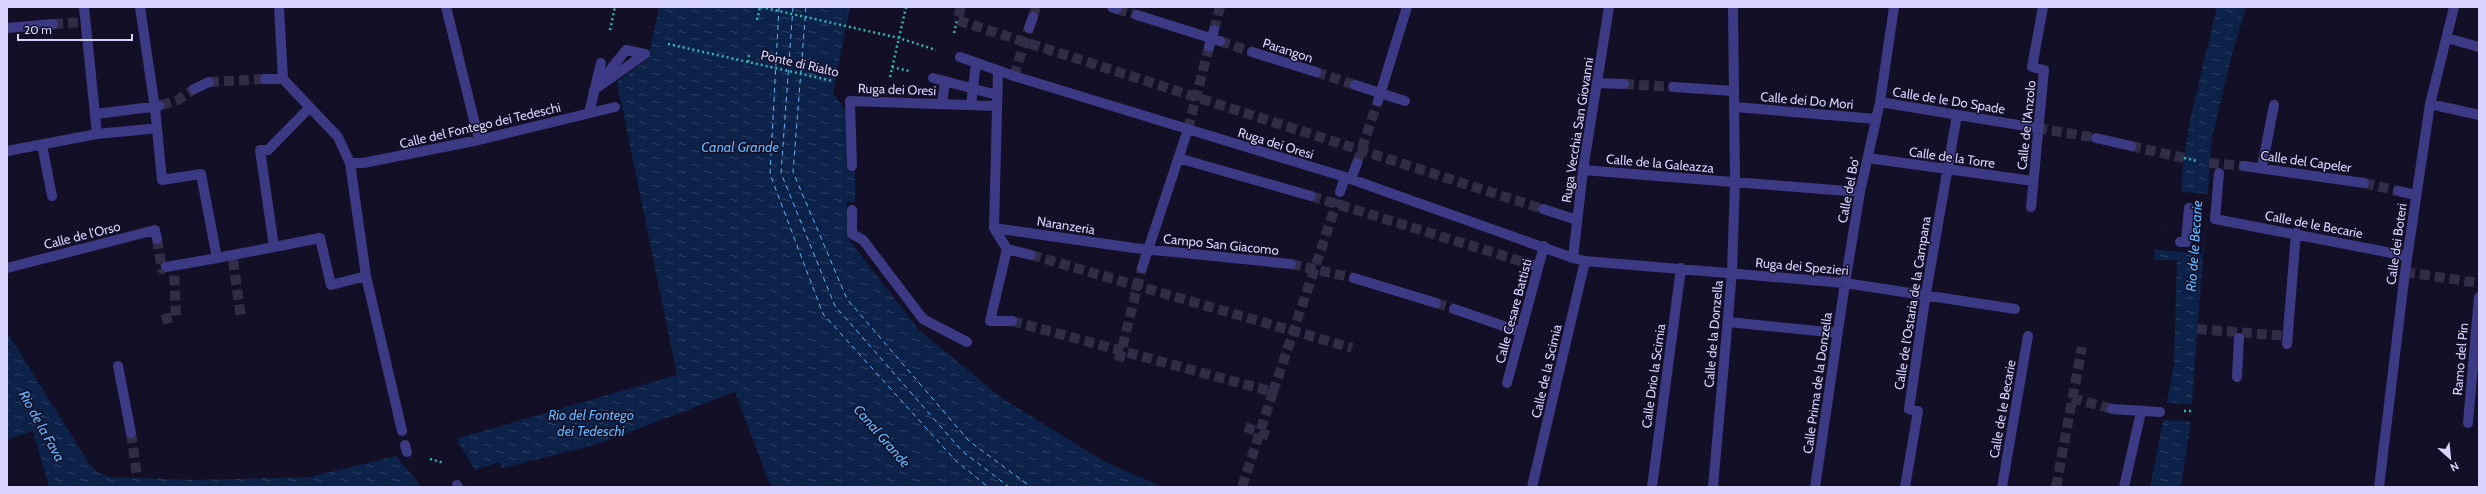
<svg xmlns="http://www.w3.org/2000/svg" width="2486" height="494" viewBox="0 0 2486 494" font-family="Cabin,sans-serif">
<defs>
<pattern id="water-ripples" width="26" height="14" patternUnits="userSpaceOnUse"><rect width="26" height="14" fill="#0c2248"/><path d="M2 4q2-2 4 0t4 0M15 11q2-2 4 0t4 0" fill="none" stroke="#2f4163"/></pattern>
</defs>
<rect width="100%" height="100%" fill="#130f26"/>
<path fill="url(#water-ripples)" d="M659,7H850L833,93L845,110L848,170L855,172V202H847V237L919,330L1003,399L1105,462L1163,487H773L768,480L735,392L598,444L502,468L441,487H49L33,431L7,439V332L88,462L97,472L109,477L195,480L309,477L396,456L677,375L617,82L648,59Z
M2217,7H2246L2232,54L2212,137L2190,428L2181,487H2150L2174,366L2177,260H2154L2156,229L2177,230L2179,225L2183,165L2190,120Z"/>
<path fill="#130f26" d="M2181,192L2209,194L2202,254L2154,249L2156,229L2177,230Z
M2165,403L2192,404L2191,421L2162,420Z
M456,438L475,470L500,462L502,468L450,486L449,485L441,487H422L396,456L395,454L418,446V448Z"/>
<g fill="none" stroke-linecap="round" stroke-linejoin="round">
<path stroke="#62b6ff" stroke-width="1" stroke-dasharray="5 4" stroke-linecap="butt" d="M779,7L770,174L823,314L955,460L988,487
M793,7L781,173L835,306L962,451L1009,487
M806,7L793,172L847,299L969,441L1031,487"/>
<path stroke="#312d47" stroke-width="10" stroke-dasharray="10 5" stroke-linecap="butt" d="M961,7L957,20L1543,209
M1117,9L1137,15
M1033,17L1036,7
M53,24L85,22
M1214,30L1220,7
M1220,41L1252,52
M1316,72L1355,85
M1014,76L1029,28
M209,82L265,79
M1624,84L1673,87
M161,105L178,100L194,89
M2037,128L2096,138
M1188,129L1209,47
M2131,146L2184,158
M1357,163L1378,101
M2209,163L2244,166
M2364,183L2398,191
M1311,196L1527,263
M157,239L162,269L166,267
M1031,255L1352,348
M233,260L241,318
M1291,264L1354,278
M2405,272L2479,283
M1436,303L1454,309
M162,320L176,316L174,271
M1012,321L1273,392L1242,487
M2197,329L2287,336
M1119,361L1142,268
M1273,392L1338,199
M2072,398L2112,409
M1245,427L1273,437
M131,433L137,477
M2056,487L2082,347"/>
<path stroke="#2fb8b0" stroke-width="2.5" stroke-dasharray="2 3" stroke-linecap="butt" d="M761,7L899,38L936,50
M757,20L760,7
M610,30L615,7
M954,33L957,20
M668,44L833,81
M748,62L749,55
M892,67L909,71
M890,77L906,7
M2184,158L2197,161
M2184,411H2191
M430,459L444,463"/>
<path stroke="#3d3a85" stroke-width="10" d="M140,7L155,108L162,180L201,174L217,258L274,247L260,150H268L310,107
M279,7L283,79L338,137L350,163L366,276L402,431
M446,7L479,140
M1112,7L1117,9
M1609,7L1583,170L1573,258L1585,261L1845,283L2015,309
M1137,15L1220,41
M7,28L53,24
M1029,28L1033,17
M2447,38L2479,47
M1209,47L1214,30
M626,50L645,54L594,90Z
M1252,52L1316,72
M960,57L1014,76L1345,177L1573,258
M998,71L994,228L1007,249L990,321H1012
M933,78L997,95
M265,79H283
M1597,83L1624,84
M1355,85L1405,101
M1673,87L1734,91
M194,89L209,82
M1378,101L1407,7
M1880,102L2037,128
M942,104L945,81
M2430,104L2479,115
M971,105L976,63
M1735,107L1876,119
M589,113L601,63
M96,114L159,106
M97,134L149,129
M2096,138L2131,146
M42,145L52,196
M7,151L97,134L84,7
M1178,158L1311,196
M1868,158L2033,181
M350,163H363L479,140L615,107
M852,166L850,101L997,106
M2244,166L2364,183
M2262,167L2274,105
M1583,170L1860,192
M2219,173L2215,219L2407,256
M1351,179L1357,163
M2398,191L2416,195
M1340,192L1345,177
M2031,207L2044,70L2032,67L2043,7
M1543,209L1577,220
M852,210V234L863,240L923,319L967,342
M994,228L1134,248L1291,264
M2180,242H2186L2189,208
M274,247L320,238L331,285L366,276
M1007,249L1031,255
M1527,263L1538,267
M166,267L217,258
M7,268L155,230L157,239
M1142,268L1188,129
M1354,278L1436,303
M1454,309L1521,332
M1728,322L1838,333
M2287,344L2296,233
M118,366L131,433
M2237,377L2239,338
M1507,383L1544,246
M2112,409L2160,412
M2468,423L2479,297
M405,445L407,452
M457,485L458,487
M1532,487L1585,261
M1652,487L1681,268
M1713,487L1732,272L1735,182L1733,7
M1815,487L1845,283L1860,192L1880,102L1894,7
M1905,487L1918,411L1909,409L1926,293L1957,115
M2002,487L2028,336
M2124,487L2141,412
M2379,487L2405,272L2430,104L2454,7"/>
</g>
<g text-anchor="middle" stroke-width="3" stroke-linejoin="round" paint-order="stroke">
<g font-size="13" fill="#d9d4ff" stroke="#130f26">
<text transform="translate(1288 50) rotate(18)" y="5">Parangon</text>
<text transform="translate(800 63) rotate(13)" y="5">Ponte di Rialto</text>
<text transform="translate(897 89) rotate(2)" y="5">Ruga dei Oresi</text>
<text transform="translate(1807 100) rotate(5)" y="5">Calle dei Do Mori</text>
<text transform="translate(1949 100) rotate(9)" y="5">Calle de le Do Spade</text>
<text transform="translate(480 125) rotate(-13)" y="5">Calle del Fontego dei Tedeschi</text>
<text transform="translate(2026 125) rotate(-84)" y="5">Calle de l'Anzolo</text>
<text transform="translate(1577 130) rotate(-81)" y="5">Ruga Vecchia San Giovanni</text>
<text transform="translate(1276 143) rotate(17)" y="5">Ruga dei Oresi</text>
<text transform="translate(1952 157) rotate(8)" y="5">Calle de la Torre</text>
<text transform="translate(2306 161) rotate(8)" y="5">Calle del Capeler</text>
<text transform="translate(1660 163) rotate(5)" y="5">Calle de la Galeazza</text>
<text transform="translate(1848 190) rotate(-79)" y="5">Calle del Bo'</text>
<text transform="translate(2314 224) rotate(11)" y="5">Calle de le Becarie</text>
<text transform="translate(1066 225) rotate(9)" y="5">Naranzeria</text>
<text transform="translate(82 235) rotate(-14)" y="5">Calle de l'Orso</text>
<text transform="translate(1221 244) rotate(6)" y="5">Campo San Giacomo</text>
<text transform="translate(2396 244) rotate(-82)" y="5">Calle dei Boteri</text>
<text transform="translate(1802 266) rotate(5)" y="5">Ruga dei Spezieri</text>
<text transform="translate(1912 303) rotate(-81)" y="5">Calle de l'Ostaria de la Campana</text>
<text transform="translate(1513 311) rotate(-75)" y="5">Calle Cesare Battisti</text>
<text transform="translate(1713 334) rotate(-85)" y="5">Calle de la Donzella</text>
<text transform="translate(2460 359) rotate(-85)" y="5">Ramo del Pin</text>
<text transform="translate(1546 371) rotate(-77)" y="5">Calle de la Scimia</text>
<text transform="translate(1653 376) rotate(-82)" y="5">Calle Drio la Scimia</text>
<text transform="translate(1817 383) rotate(-82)" y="5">Calle Prima de la Donzella</text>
<text transform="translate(2002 409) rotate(-80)" y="5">Calle de le Becarie</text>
</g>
<g font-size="14" font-style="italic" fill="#62b6ff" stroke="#130f26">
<text x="740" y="152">Canal Grande</text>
<text transform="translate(2194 246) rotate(-86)" y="5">Rio de le Becarie</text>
<text x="591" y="420">Rio del Fontego<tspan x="591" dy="16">dei Tedeschi</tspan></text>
<text transform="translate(42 426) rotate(61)" y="5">Rio de la Fava</text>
<text transform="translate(882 436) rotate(49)" y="5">Canal Grande</text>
</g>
</g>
<rect width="2486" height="494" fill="none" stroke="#d9d4ff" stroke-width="16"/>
<g transform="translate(2450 458) rotate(153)" stroke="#130f26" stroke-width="3" paint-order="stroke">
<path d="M0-3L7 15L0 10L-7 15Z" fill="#d9d4ff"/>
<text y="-6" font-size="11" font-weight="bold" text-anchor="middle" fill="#d9d4ff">N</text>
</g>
<path d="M18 34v6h114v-6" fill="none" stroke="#d9d4ff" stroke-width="2"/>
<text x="24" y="34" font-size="12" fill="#d9d4ff" stroke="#130f26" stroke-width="3" paint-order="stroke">20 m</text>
</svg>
